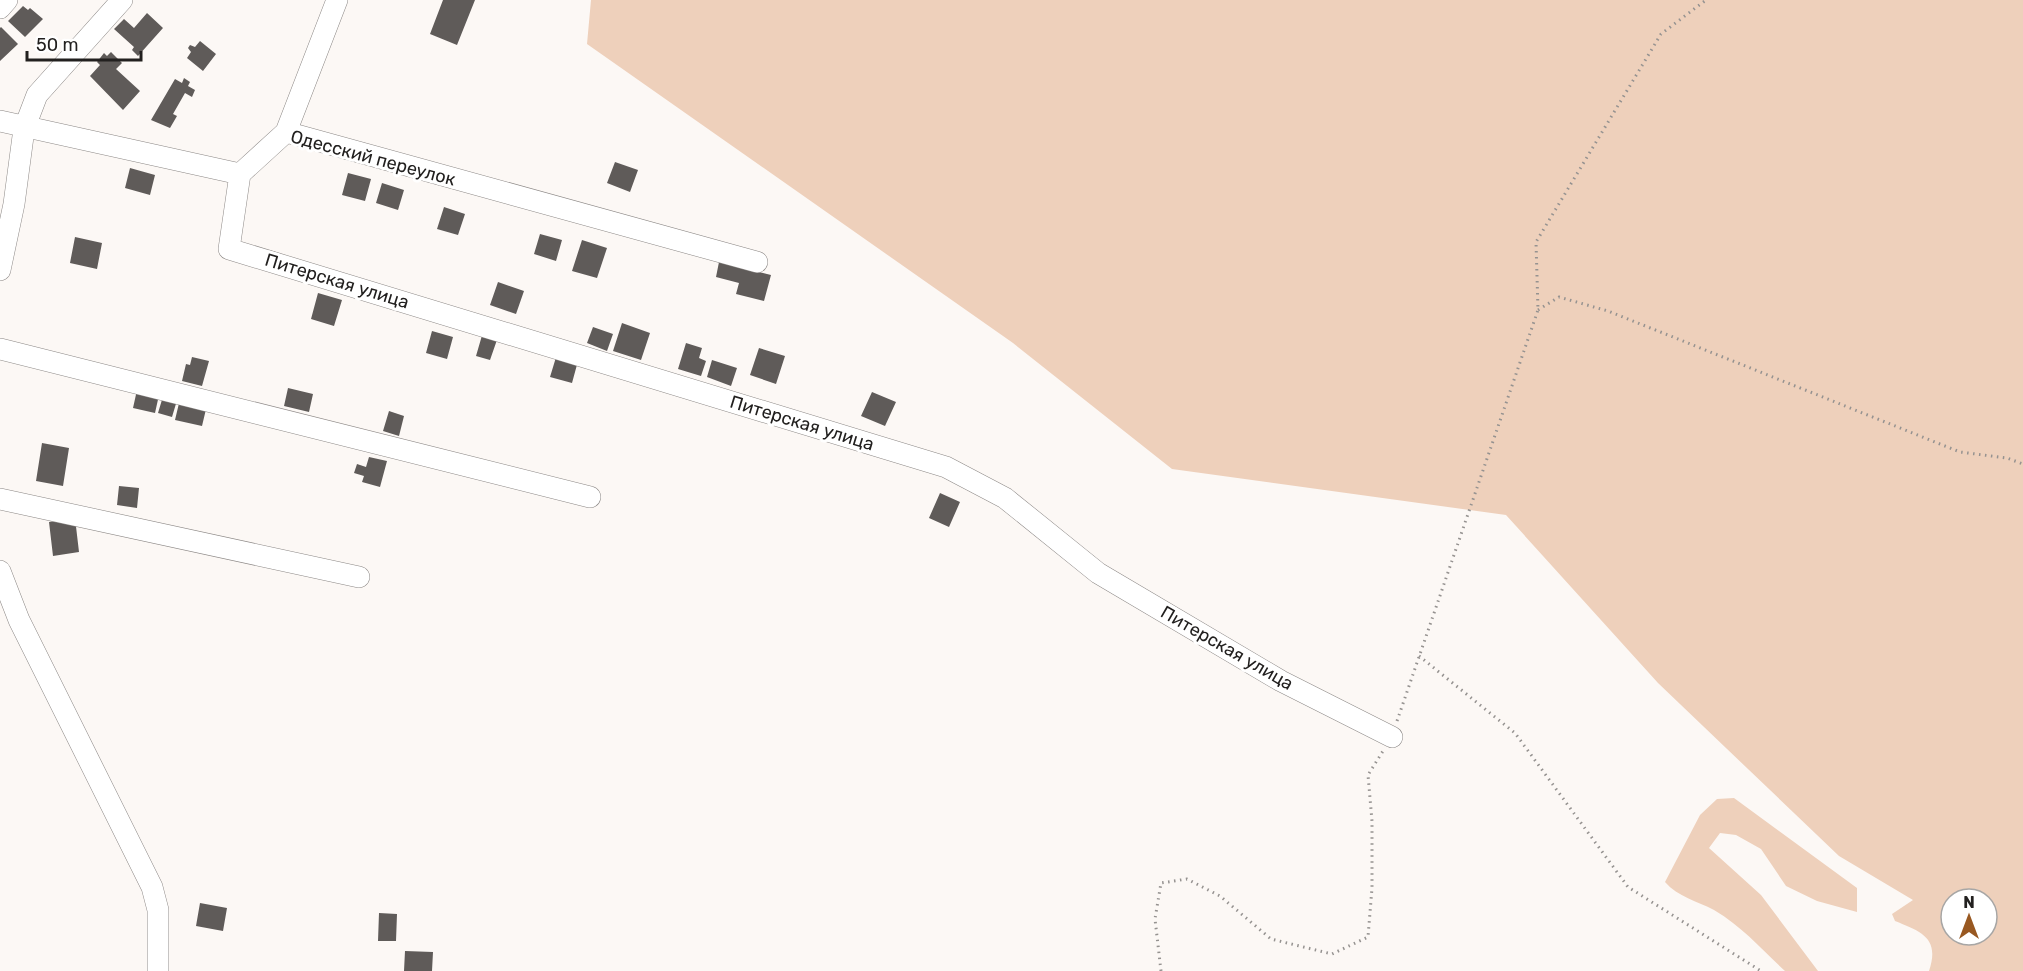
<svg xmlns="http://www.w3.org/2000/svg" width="2023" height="971" viewBox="0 0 2023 971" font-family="Rubik,sans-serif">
<rect width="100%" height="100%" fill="#fcf8f5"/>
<path fill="#eed0bb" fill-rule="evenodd" d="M591,0H2023V971H1929C1940,938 1922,932 1895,921L1892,914L1913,900L1839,856L1658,683L1506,515L1172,469L1013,343L587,44ZM1951,899H1987V935H1951Z
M1734,798L1857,888V912L1817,901L1786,886L1761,849L1736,835L1720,833L1709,848L1761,895L1818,971H1785C1760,948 1744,928 1714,910C1697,901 1678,897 1665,882L1700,815L1717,799Z"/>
<path fill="#5f5b59" d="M443,0H475L457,45L430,34Z
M23,6L28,10L30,8L43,19L25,37L8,21Z
M147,13L163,28L138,56L132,50L134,47L114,29L124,19L134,28Z
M1,27L18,44L0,61V28Z
M200,41L216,54L203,71L187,58L191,52L188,48L190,45L195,47Z
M111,52L122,63L116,69L140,91L123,110L90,76L100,65L97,62L104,53L107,56Z
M184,78L190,82L188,86L195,90L192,97L185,93L173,114L177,116L170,128L151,120L175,79L182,83Z
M615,162L638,170L630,192L607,183Z
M130,168L155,175L150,195L125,188Z
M348,173L371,179L365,201L342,195Z
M382,183L404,190L398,210L376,203Z
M444,207L465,214L458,235L437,229Z
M540,234L562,240L556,261L534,254Z
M75,237L102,243L97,269L70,263Z
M582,240L607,248L597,278L572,271Z
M719,262L771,275L764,301L736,294L739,283L716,277Z
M498,282L524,291L516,314L490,305Z
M318,293L342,300L334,326L311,319Z
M622,323L650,333L641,360L613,351Z
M593,327L613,334L607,351L587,343Z
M432,331L453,337L447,359L426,353Z
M483,332L498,337L490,360L476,356Z
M686,343L702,348L699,358L706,361L701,376L678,369Z
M759,348L785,356L776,384L750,375Z
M557,354L578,361L572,383L550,377Z
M192,357L209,361L202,386L182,381L186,364L190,365Z
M712,360L737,368L731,386L707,377Z
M288,388L313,394L309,412L284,406Z
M137,390L159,395L155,413L133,408Z
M872,392L896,402L885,426L861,416Z
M164,393L178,397L172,417L158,413Z
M180,399L207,405L202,426L175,420Z
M389,411L404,416L399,436L383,431Z
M42,443L69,448L63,486L36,481Z
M369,457L387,461L380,487L362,482L364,476L354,473L357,464L366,467Z
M119,486L139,488L137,508L117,505Z
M940,493L960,502L949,527L929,518Z
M75,518L79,552L53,556L49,522Z
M200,903L227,908L223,931L196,926Z
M379,913L397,914L396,941H378Z
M405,951L433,952L432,971H404Z"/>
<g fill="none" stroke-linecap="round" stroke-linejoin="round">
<g stroke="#8c8886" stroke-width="22">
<path id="minor" d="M0,8L7,0
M0,121L240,174L286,132L757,262
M286,132L337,0
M240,174L229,249L946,467L1005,498L1098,573L1281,681L1392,737
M0,270L14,204L24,129L37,95L122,0
M0,349L590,497
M0,499L359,577
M0,571L19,620L152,887L158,910V971"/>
</g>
<path stroke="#959290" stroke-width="3" stroke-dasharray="1.5 4.5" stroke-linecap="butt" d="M1538,310L1559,297L1608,311L1960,452L2007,458L2023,464
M1419,656L1515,733L1628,887L1761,971
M1397,721L1538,310L1536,242L1661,34L1706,0
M1161,971L1155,919L1161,883L1187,879L1220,896L1271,939L1332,954L1368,937L1372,888V821L1368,775L1383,751"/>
<use href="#minor" stroke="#fff" stroke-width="21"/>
</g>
<g text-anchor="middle" stroke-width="6" stroke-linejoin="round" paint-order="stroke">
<g font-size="18" fill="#22201f" stroke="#fff">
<text transform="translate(373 158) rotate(15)" y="6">Одесский переулок</text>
<text transform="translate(337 281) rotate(17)" y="6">Питерская улица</text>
<text transform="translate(802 423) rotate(17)" y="6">Питерская улица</text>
<text transform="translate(1227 648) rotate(30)" y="6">Питерская улица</text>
</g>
</g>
<g transform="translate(1969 917)"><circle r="28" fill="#ffffff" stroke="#a7a6a5" stroke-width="1.5"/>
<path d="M0-4.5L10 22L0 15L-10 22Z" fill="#985821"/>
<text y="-9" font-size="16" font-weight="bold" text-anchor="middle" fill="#22201f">N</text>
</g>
<path d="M27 51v9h114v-9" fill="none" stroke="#22201f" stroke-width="3"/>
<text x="36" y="51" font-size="18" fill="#22201f" stroke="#ffffff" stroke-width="4.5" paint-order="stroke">50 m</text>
</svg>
